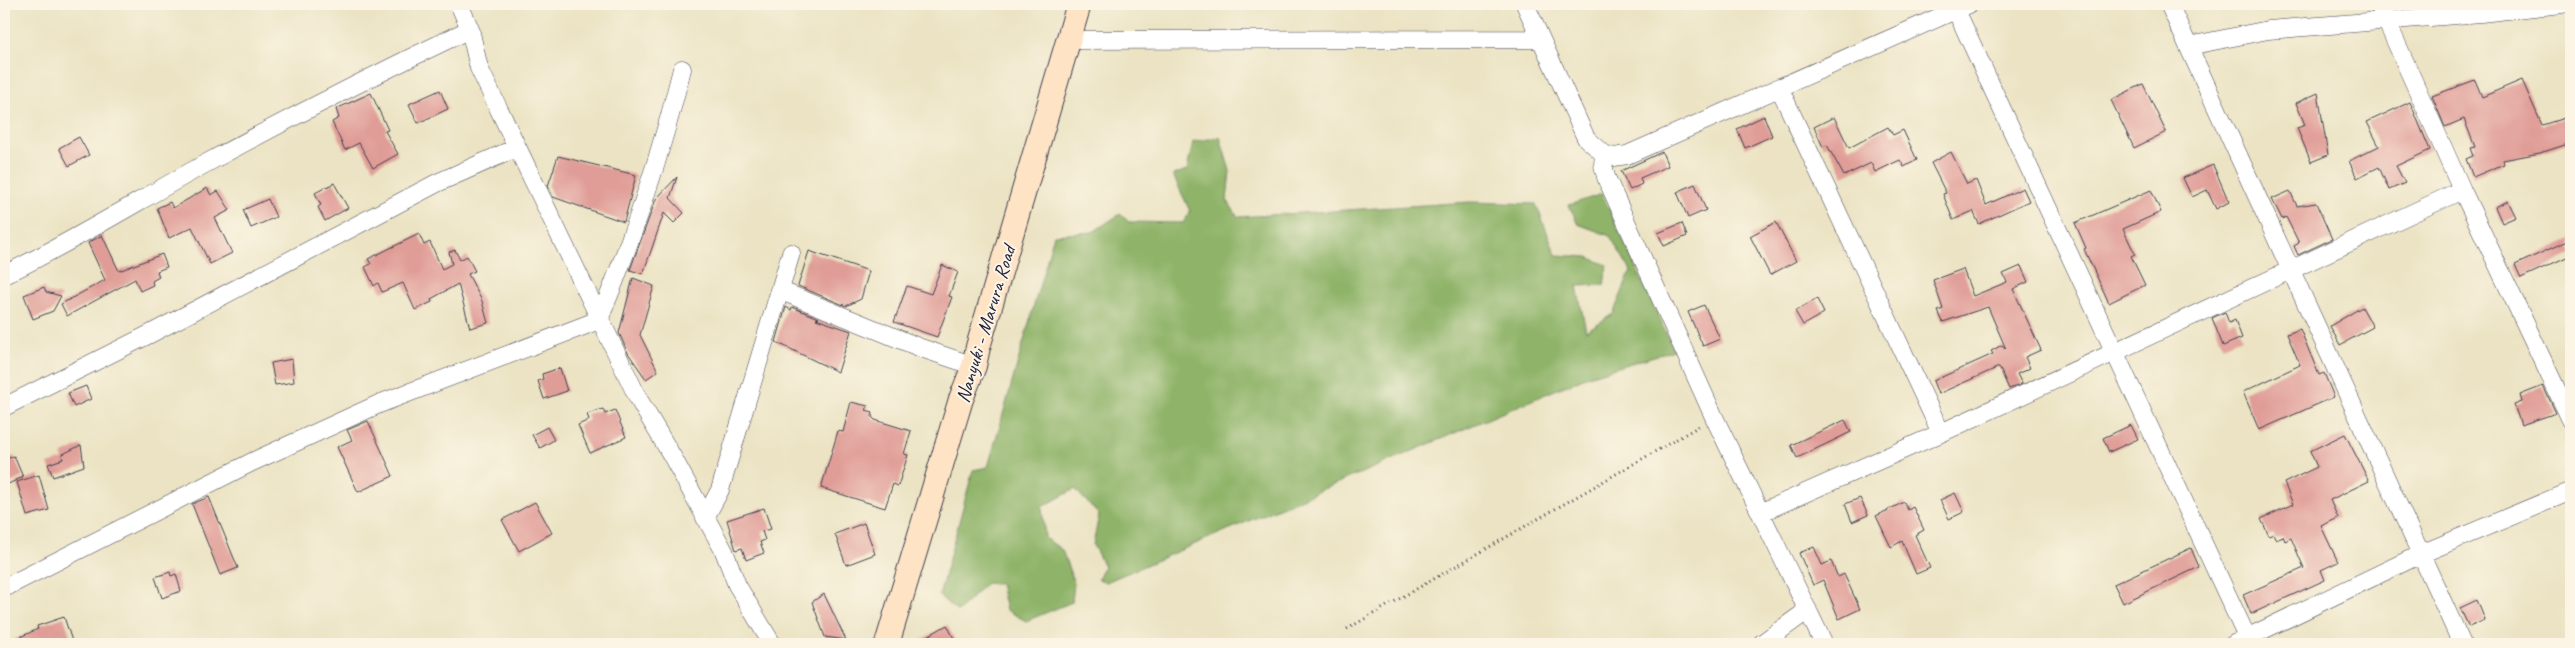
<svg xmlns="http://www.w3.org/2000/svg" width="2575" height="648" viewBox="0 0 2575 648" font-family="Caveat,sans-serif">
<rect width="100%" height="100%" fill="#fcf5e5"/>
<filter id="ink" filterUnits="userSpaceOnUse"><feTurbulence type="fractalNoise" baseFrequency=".02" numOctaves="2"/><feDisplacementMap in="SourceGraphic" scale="10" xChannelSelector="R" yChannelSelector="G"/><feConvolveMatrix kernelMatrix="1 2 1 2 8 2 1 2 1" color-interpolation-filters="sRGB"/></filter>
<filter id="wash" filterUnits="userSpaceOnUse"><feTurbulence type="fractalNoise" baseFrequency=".0096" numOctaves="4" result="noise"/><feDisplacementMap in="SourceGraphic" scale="20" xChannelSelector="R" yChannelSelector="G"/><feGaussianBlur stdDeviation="1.12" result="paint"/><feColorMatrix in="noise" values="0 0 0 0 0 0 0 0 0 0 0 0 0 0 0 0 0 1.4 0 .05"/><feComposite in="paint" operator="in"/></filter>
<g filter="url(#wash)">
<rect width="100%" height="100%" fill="#ebe3c3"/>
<path fill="#8fb469" stroke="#586b52" d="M1220,137L1230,171L1227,200L1238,217L1470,202L1536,204L1556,255L1588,257L1607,265L1604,285L1577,286L1586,331L1613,314L1631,271L1610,236L1578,224L1569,205L1602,194L1674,350L1588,376L1106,582L1098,579L1104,566L1093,545L1099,515L1075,489L1042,507L1045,538L1062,550L1074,583L1072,602L1026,621L1006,610L1000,584L986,583L958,612L939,596L973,470L988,467L1054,235L1093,232L1120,214L1129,222L1183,223L1190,211L1173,175L1187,170L1193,142Z"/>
<g id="blocks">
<path fill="#e09d97" d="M2475,80L2482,97L2522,80L2542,125L2571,116V143L2540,153L2503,160L2504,164L2473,177L2466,159L2473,156L2470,148L2475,147L2464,119L2445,127L2432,96Z
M2143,84L2166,132L2134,148L2111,100Z
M440,90L448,109L418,123L409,104Z
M371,93L388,130L385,131L398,154L373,168L359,143L345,150L332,122L339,118L336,109Z
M2318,93L2328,155L2311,162L2297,128L2305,125L2296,103Z
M2410,102L2430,150L2396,166L2405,183L2389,190L2379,167L2357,178L2349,161L2379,146L2367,122Z
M1764,116L1772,136L1745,148L1737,129Z
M1834,117L1849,148L1888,127L1893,135L1903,130L1917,160L1904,167L1900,160L1875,172L1871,163L1844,176L1827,145L1823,147L1814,127Z
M79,137L89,155L69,166L59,148Z
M1662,152L1668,166L1640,178L1642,184L1630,190L1621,171Z
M1951,152L1967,184L1976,180L1986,205L2023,188L2029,201L1979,224L1973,211L1953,220L1943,194L1946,193L1931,163Z
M558,156L636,175L624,222L553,197L548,186Z
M2213,165L2229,202L2216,209L2207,190L2192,197L2183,178Z
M677,177L670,198L684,213L674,223L664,213L643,274L630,270L656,199Z
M334,183L348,208L325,221L318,207L321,205L315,193Z
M1695,184L1706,210L1688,218L1677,192Z
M207,188L211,195L218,191L230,210L215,218L232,253L210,264L192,227L169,238L157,208L170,202L173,208Z
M2151,190L2161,212L2123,229L2135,254L2131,256L2145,285L2109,303L2084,249L2086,248L2075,223Z
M2290,191L2297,206L2316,203L2332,239L2298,255L2294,246L2299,243L2286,217L2282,219L2272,199Z
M268,199L276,217L251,228L243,210Z
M2508,201L2516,217L2502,223L2495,207Z
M1776,222L1796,261L1770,275L1750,236Z
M1682,223L1687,236L1664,246L1658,233Z
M419,234L424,245L430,242L442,269L452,264L449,252L455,250L460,260L467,256L475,271L468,274L482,301L488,323L470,328L458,284L431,299L432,302L415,310L403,283L382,292L378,283L374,286L365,267L371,264L368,259Z
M102,235L119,271L162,254L167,267L157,271L159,277L152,281L153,285L140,291L135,279L67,316L61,304L105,280L88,243Z
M2571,239V255L2521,278L2515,265Z
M809,251L869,271L861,299L846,306L798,286Z
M942,265L958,272L949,296L952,297L937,337L894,322L907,286L931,294Z
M2021,266L2028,282L2013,289L2041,350L2025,357L2030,368L2017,374L2022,384L2009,389L1999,367L1938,394L1933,381L1993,354L1991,351L2002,345L2006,349L1988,307L1943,322L1938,311L1943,309L1933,280L1963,269L1973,296L2007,282L2003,274Z
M633,278L654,286L640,335L658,371L646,379L628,353L619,333Z
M44,287L46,292L61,296L53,311L33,319L24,295Z
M1817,299L1824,313L1803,325L1795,311Z
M1704,305L1720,339L1703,346L1688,312Z
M786,307L791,310L792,307L819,318L816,319L851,331L838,372L776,342Z
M2362,307L2373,327L2340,345L2330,326Z
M2225,312L2229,323L2235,320L2242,338L2223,346L2212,318Z
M2300,329L2319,375L2324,373L2334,397L2259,430L2243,392L2300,365L2287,334Z
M292,359L294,382L275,385L271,363Z
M560,368L567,391L544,399L538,381L543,379L542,374Z
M86,386L91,399L74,407L68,393Z
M2543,386L2556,413L2521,425L2514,405L2522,402L2520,395Z
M851,402L868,406L866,410L873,412L872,417L875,420L911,431L904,454L908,455L898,486L893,484L885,508L821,488L838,431L843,432Z
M603,409L605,414L615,410L626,437L590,453L578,425L589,420L587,414Z
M1845,420L1851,432L1797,458L1791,445Z
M368,421L393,476L358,492L337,447L352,440L347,430Z
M2131,425L2138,439L2109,452L2103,438Z
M547,427L554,440L540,448L532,435Z
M2345,434L2369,481L2330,500L2338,518L2321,526L2338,562L2321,570L2325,580L2251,614L2243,595L2304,568L2291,538L2285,541L2283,536L2276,539L2273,534L2269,536L2261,519L2293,504L2284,483L2317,467L2310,451Z
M81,445L84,466L53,477L48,464L63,459L61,455Z
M14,456L23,477L4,486V460Z
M39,475L49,510L27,516L17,482Z
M1955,493L1964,512L1949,519L1940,500Z
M209,497L238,568L220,575L192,504Z
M1860,498L1868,515L1852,522L1845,504Z
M535,502L552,533L519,551L502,520Z
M1904,502L1908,510L1913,507L1924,530L1915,535L1930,568L1916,574L1902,541L1891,547L1876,516Z
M764,508L771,529L762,531L765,540L760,542L764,553L746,560L742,548L736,550L727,520Z
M864,523L875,554L846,565L835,534Z
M1814,547L1822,565L1831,561L1838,577L1844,574L1860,609L1839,619L1823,580L1813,585L1799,553Z
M2191,548L2199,567L2123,603L2114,584Z
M170,572L171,576L176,574L181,591L162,598L155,577Z
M824,594L846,640L825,637L812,602Z
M2477,600L2485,620L2469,627L2460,608Z
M64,617L72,641L63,644H4L38,629L37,626Z
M947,625L957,644H914Z"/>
</g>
</g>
<g filter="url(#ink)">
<use href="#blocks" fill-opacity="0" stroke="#403f4f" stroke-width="1"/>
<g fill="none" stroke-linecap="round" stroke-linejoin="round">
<g stroke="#403f4f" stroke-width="19">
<path id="street" d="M459,4L470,29L479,68L639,400L672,456L724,551L737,585L772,644
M1525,4L1586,138L1604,154L1614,157L1627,155L1969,4
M2169,4L2462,644
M2379,4L2462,190L2571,420
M1956,10L2250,644
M1067,40L1539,39
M2189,46L2268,30L2481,13L2562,4
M1779,87L1941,433
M1604,154L1603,165L1606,177L1714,417L1824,644
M4,275C72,242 136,202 203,165C291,117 380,72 470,29
M779,290L921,348L974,366
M4,407L150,334L437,183L516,148
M1762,512L1941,433L2462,190
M705,518L720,490L791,253
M4,588L252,462L379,404L599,320C633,238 661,155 682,69
M1761,644L1808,610
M2234,644L2421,554L2571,491"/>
</g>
<g stroke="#403f4f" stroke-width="26">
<path id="secondary" d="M887,644L961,399L974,366L978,347L1079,4"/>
</g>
<path stroke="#403f4f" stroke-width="3" stroke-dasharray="1 4" stroke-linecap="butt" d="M1347,629L1701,425"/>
<use href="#street" stroke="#fff" stroke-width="18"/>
<use href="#secondary" stroke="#fee4c5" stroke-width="24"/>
</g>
</g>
<g text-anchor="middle" stroke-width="4" stroke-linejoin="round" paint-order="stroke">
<g font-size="20" fill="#22223b" stroke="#fcf5e5">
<text transform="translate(985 324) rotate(-73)" y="7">Nanyuki - Marura Road</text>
</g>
</g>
<rect width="2575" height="648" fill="none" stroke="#fcf5e5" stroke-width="20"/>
</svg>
